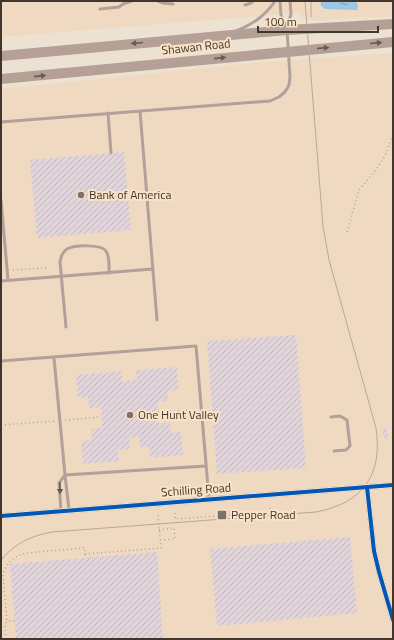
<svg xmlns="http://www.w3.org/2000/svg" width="394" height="640" viewBox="0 0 394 640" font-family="'Titillium Web',sans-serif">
<defs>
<pattern id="water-ripples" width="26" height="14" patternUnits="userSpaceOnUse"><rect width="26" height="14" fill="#9bc6e5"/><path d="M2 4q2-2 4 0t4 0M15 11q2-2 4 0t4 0" fill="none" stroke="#80a2ba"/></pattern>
<pattern id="building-hatch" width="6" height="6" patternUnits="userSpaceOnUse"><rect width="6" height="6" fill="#e1d4da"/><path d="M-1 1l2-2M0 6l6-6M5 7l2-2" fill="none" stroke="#c2b7bb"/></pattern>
</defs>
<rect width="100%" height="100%" fill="#ede1d2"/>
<path fill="#efdac1" d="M1,1H393V17H361L317,21L304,18L300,17L297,13L1,37Z
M393,53V639H1V89L272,61Z"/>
<path fill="url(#water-ripples)" d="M321,1H356L358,6L357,10L325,9L321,6Z"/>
<path fill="url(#building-hatch)" d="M124,152L131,230L37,238L30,160Z
M296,335L306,468L217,474L207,341Z
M177,367L178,390L168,391V401L157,402L159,423L170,422L171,433L181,432L183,455L150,458L149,447H140L139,437L129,438L130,449L118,450L119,461L83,464L81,441L92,440L91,429L102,428L101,407L89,408L88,397L78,398L76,375L122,371V381L137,380L136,370Z
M386,427L389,439L385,440L382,428Z
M231,511L232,514H224V512Z
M350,537L357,613L217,626L210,549Z
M157,552L163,639H16L10,564Z"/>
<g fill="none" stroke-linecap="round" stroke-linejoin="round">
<path stroke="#b1a39c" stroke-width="1.5" stroke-dasharray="1 3" stroke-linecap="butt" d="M347,232L359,190L375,171L385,156L393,134
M13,270L47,268
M158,412L190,410
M65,420L101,417
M1,425L55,421
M175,513V519L270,512V505
M159,530L174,528L175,539L160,540
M85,554L161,548L158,514
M14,621H7L3,575C6,563 14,556 26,553L85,548V558
M6,639L5,624L7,621"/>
<path stroke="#b2a09a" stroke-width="3" d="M158,1L163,3L173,4
M245,5L251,3L253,1
M100,9L119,7L123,4L132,1
M287,28L291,14L290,1
M236,31C253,24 265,16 275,1
M140,111L157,320
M108,113L111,153
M1,122L270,101L279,97L285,92L289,85L290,77L287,30L281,15L280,1
M1,200L8,280
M1,281L153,269
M66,327L60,262C61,257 62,252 67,249C74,245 101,244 106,251C110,257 109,265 109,273
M54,358L65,475L206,466
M1,361L196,346L209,499
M331,417L340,416L347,420L350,446L346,450L334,451
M61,511L59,483L65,475L69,510"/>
<path stroke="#b2a09a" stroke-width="6" d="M367,487L374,551L379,572L393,620
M1,516L393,485"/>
<path stroke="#b4a096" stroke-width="10" d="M1,56L287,30L393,24
M1,79L393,42"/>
<path stroke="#b6a79f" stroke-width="1" d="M311,17V1
M1,560C15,543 31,536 52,532L316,512C363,503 383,475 376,428L329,260L323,226L305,1"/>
<g stroke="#f9e2c6" stroke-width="6">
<path id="cycleway" d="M367,487L374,551L379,572L393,620
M1,516L393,485"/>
</g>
<use href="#cycleway" stroke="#0057b8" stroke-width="4"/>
</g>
<defs><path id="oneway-solid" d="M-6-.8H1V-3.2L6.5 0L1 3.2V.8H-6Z"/></defs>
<g fill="#695b51">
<use href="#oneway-solid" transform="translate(137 43) rotate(175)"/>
<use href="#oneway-solid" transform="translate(376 43) rotate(-5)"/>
<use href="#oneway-solid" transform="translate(323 48) rotate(-5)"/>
<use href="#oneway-solid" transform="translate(220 58) rotate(-6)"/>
<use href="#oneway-solid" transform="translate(40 76) rotate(-6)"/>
</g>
<use fill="#685b52" href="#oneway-solid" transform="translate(60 488) rotate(89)"/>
<g fill="#7d7266" stroke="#f9e2c6" stroke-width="1.5">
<circle cx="81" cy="195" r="4"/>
<circle cx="130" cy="415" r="4"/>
<rect x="217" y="510" width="10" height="10" rx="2"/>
</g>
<g text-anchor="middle" stroke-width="4" stroke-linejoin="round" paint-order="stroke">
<g font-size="12" fill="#40362c" stroke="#f9e2c6">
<text transform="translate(196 47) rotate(-6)" y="4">Shawan Road</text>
<text transform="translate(196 490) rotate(-4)" y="4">Schilling Road</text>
</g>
<g font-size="12" fill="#40362c" stroke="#f9e2c6" text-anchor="start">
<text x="89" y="199">Bank of America</text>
<text x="138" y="419">One Hunt Valley</text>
<text x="231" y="519">Pepper Road</text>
</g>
</g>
<rect width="394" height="640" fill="none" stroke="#40362c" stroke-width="4"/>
<path d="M258 26v6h120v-6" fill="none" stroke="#40362c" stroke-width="2"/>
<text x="264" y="26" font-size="12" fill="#40362c" stroke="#f9e2c6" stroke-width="3" paint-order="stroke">100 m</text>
</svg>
